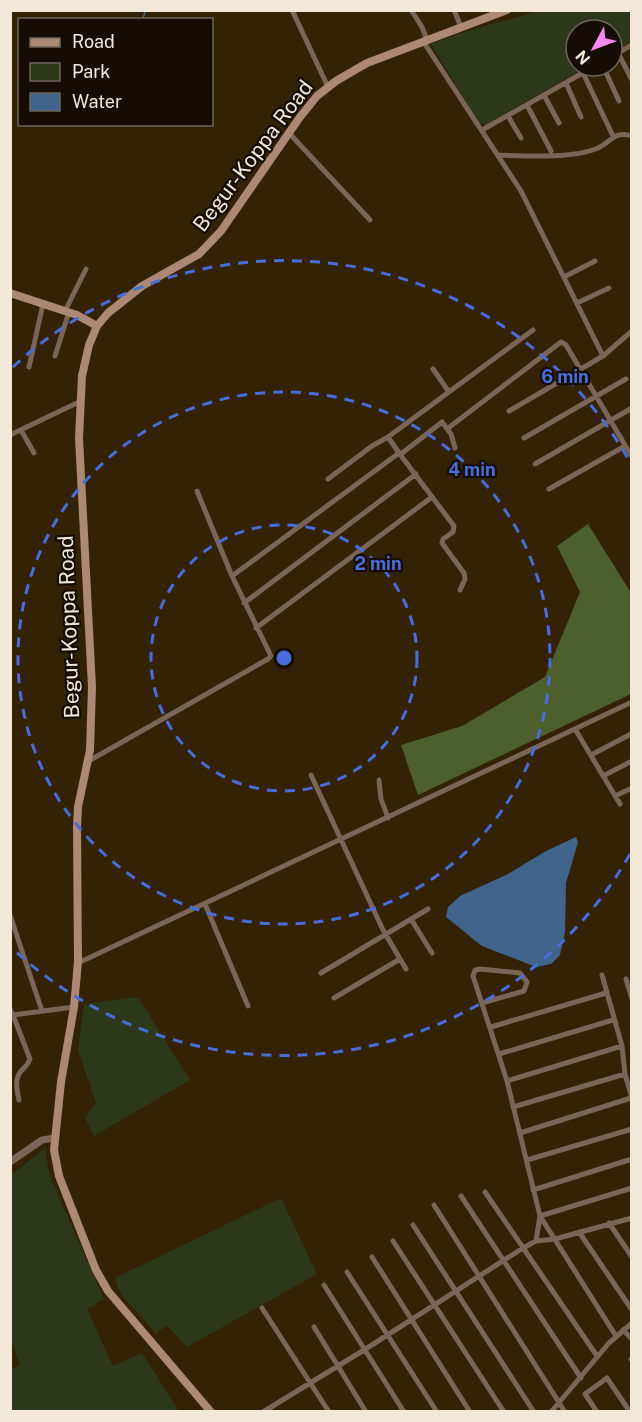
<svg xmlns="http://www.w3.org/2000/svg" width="642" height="1422" viewBox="0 0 642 1422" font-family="'Public Sans',sans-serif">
<rect width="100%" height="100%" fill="#332205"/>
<path fill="#2d381a" d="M539,11H631V41L612,53V30H576V66H588L485,125L478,122L431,44L467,31Z
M138,997L190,1080L94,1136L85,1118L96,1103L78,1050L84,1004Z
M45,1148L49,1174L104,1299L87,1309L113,1366L142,1353L179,1411H11V1369L20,1365L10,1338L11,1175Z
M281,1198L317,1274L187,1347L167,1325L156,1334L120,1293L115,1278Z"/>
<path fill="#4e5f2e" d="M588,524L631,593V694L418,795L401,745L462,726L545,677L580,592L557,546Z"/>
<path fill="#40648b" d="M576,837L578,842L566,883L565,932L560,955L551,964L536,967L482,946L446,917L448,907L460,896L508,874L546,851Z"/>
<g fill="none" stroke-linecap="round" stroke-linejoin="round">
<path stroke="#40648b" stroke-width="1.5" d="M142,20L146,10"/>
<path stroke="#7a6558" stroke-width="5" d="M292,10L328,87
M411,10L422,27L427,40
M454,10L461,27
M423,41L521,191L603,356
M618,53L632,80
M612,56L632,45
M603,66L619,101
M583,73L613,136
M566,83L581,117
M544,95L559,123
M527,105L551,151
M508,116L521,138
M482,130L595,66
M289,133L370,220
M498,155C525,156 573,159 598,148C611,142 615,130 632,136
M564,277L595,261
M577,303L609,288
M65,311L86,269
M55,356L69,312
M29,367L43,304
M433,369L449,392
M509,411L603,356L632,331
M447,429L561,342L566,345L632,457
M21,430L34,453
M10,435L81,401
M388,437L533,330
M524,438L626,379
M401,454L442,422L451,434L455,448
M535,464L632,408
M328,479L372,446L388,437L399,453
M549,489L625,446
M232,576L399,453L454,526L453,532L443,539L442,543L464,573L465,579L460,590
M244,603L416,474
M256,628L432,497
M575,729L620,804
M591,755L631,734
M87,762L268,659L271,656L232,576L197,491
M311,775L383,930L406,969
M603,776L632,761
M379,780L381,799L388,818
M615,796L632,788
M205,904L248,1006
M10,915L42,1011
M411,919L432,953
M78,963L632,702
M321,973L428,909
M602,975L622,1046L625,1074L632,1098
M626,979L632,999
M334,998L400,959
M482,1003L524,991L527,982L520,973L480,969L475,970L473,976L507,1081L540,1216L616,1336
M10,1009L13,1015L74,1007
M10,1016L13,1015L30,1059C28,1065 26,1066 21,1071C14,1080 17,1090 19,1100
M491,1027L606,993
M499,1054L613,1020
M507,1081L622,1046
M513,1107L625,1074
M520,1133L631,1098
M527,1160L632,1129
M533,1190L632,1159
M485,1192L597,1356
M461,1196L581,1378
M434,1205L565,1412
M609,1223L632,1257
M413,1225L534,1412
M579,1232L632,1310
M393,1241L504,1412
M536,1241L540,1216L632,1188
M372,1257L470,1412
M347,1272L437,1412
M324,1285L404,1412
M262,1308L329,1412
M314,1327L366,1412
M623,1330L632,1339
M631,1359L632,1360
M263,1412L364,1350L523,1248L536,1241L555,1239L632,1218
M551,1412L609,1343L632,1323
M597,1412L585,1394L607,1378L630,1412"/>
<path stroke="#7a6558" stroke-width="7" d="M10,1162L42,1140L55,1138"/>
<path stroke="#ab8974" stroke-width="8" d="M10,293L77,315L97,326
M211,1412L108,1291L96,1270L59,1176L54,1150L61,1082L74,1007L78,961L77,827L78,807L90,750L92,687L79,438L82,376L89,345L97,326L108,313L142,286L199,254L221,231L300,117L317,96L336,81L367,63L507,10"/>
</g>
<g fill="none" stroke="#486dd8" stroke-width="3" stroke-dasharray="10 8">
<circle cx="284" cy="658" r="133"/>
<circle cx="284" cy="658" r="266"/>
<path d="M630 854A398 398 0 0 1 13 949M13 367A398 398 0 0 1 630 462"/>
</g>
<g text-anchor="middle" stroke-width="4.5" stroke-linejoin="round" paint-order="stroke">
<g font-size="21" fill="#f3e8d8" stroke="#150d04">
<text transform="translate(253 156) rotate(-53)" y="7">Begur-Koppa Road</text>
<text transform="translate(69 627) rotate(-92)" y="7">Begur-Koppa Road</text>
</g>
</g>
<circle cx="284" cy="658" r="9" fill="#486dd8" stroke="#150d04" stroke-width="3"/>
<g font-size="18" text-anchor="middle" font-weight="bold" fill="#486dd8" stroke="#150d04" stroke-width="4.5" stroke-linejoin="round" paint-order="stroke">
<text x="565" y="383">6 min</text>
<text x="472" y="476">4 min</text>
<text x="378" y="570">2 min</text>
</g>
<rect width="642" height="1422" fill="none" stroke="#f3e8d8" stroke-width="24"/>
<rect x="18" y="18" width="195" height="108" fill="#150d04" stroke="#6e6559" stroke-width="1.5"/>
<rect x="30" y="38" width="30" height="9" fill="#ab8974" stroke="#6e6559" stroke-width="1.5"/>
<text x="72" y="48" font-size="18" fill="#f3e8d8">Road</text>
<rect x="30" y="63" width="30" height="18" fill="#2d381a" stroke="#6e6559" stroke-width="1.5"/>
<text x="72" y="78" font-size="18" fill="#f3e8d8">Park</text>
<rect x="30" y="93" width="30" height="18" fill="#40648b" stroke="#6e6559" stroke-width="1.5"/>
<text x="72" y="108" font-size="18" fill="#f3e8d8">Water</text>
<g transform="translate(594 48) rotate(229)"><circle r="28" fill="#150d04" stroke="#6e6559" stroke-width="1.5"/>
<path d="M0-4.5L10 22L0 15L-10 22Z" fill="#f689ee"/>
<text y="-9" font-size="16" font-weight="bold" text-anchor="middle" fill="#f3e8d8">N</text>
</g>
</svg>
